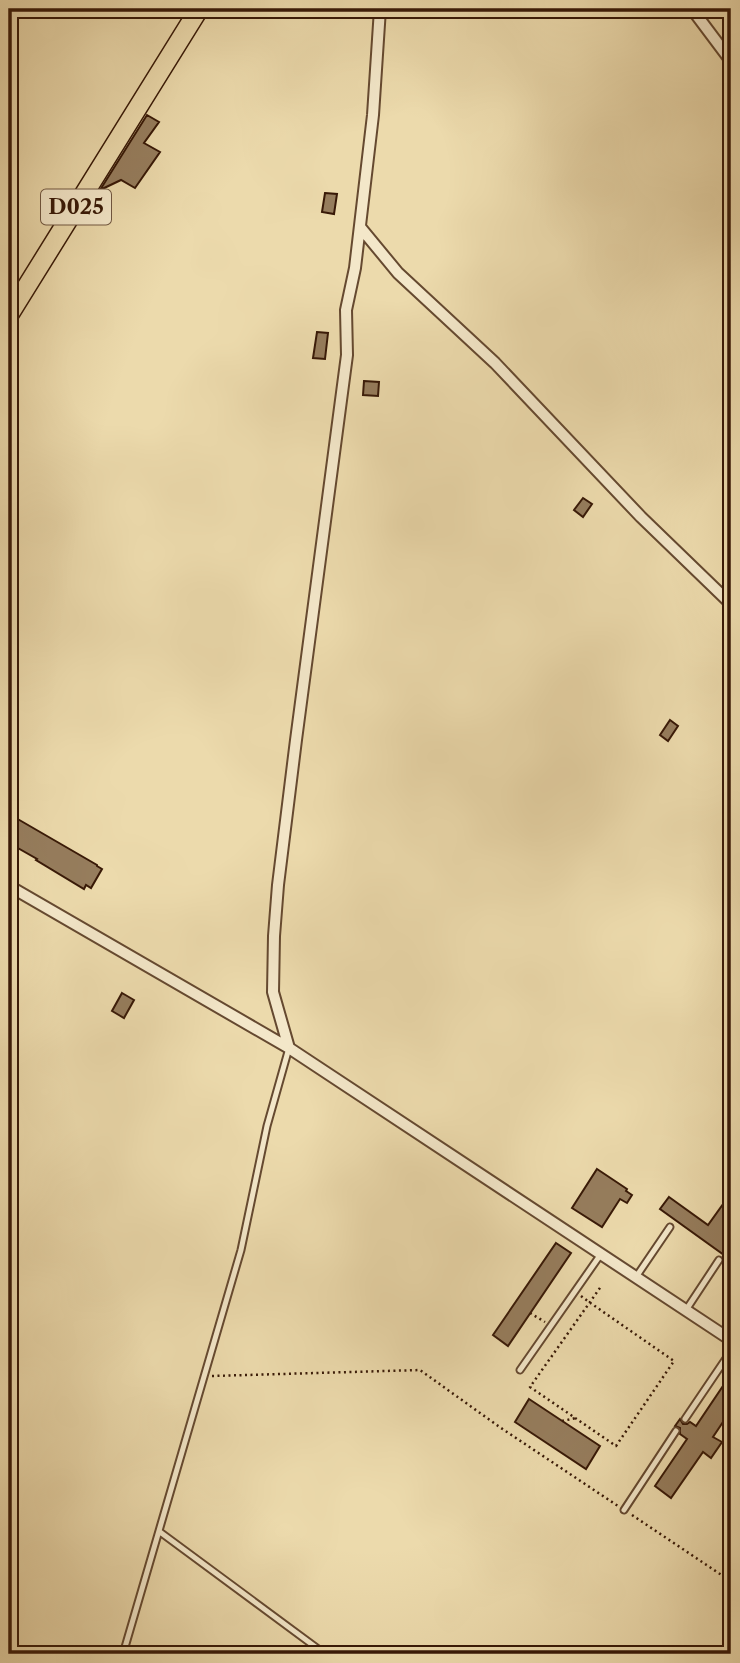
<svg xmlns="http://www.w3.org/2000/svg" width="740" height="1663" viewBox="0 0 740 1663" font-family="'Libre Caslon Text',serif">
<rect width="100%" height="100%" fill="#ecdaac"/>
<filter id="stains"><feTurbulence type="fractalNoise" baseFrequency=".00286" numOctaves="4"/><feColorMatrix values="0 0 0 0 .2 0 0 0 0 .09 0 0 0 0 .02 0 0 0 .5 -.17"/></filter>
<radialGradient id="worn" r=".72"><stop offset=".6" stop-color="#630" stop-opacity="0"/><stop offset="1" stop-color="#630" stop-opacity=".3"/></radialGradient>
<path fill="#967d5d" stroke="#381907" stroke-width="2" d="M147,115L159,122L144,143L160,152L135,188L121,180L100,190Z
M325,193L337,194L334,214L322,212Z
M317,332L328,333L325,359L313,358Z
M364,381L379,382L378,396L363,395Z
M583,498L592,504L583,517L574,510Z
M670,720L678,726L668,741L660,735Z
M9,814L97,865V866L102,869L91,888L86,885L84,889L36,860L37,859L9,843Z
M122,993L134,1000L124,1018L112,1011Z
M597,1169L627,1189L626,1191L632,1195L627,1203L620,1199L602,1227L572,1208Z
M669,1197L708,1225L726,1200L731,1204V1260L660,1209Z
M556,1243L571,1253L508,1346L493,1335Z
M731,1374V1410L713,1437L722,1442L711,1458L703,1452L671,1498L655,1486L687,1439L680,1434V1428L675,1426L680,1419L683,1424H687L690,1422L696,1426Z
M529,1399L600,1446L586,1469L515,1422Z"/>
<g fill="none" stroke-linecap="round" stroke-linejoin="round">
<g stroke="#654930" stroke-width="9">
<path id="service" d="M699,16L713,12L717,9
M636,1277L670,1227
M686,1310L719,1260
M520,1370L601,1254
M685,1419L731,1351
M624,1510L676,1431
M160,1532L325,1654
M123,1654L241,1250L267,1126L289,1048"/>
</g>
<g stroke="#654930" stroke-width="14">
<path id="minor" d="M692,9L731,61
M360,227L398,273L495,363L641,517L731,604
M9,886L289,1048L731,1340
M289,1048L273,992L274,936L278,885L296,740L347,355L346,310L355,268L373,115L380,9"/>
</g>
<g stroke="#381907" stroke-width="21">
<path id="trunk" d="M9,315L199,9"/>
</g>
<path stroke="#381907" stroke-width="2.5" stroke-dasharray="2 3.5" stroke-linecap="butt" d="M581,1296L589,1302L674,1361L616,1446L530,1387L602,1285
M530,1313L545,1322
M212,1376L420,1370L501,1428L618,1506
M562,1421L576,1418
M632,1515L723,1576L731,1584"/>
<use href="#service" stroke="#f3e7c9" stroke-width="5"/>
<use href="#minor" stroke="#f3e7c9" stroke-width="10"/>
<use href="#trunk" stroke="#ecdaac" stroke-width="18"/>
</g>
<g text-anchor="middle" stroke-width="7" stroke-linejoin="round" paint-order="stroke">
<rect fill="#f3e7c9" stroke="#705741" stroke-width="2" x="41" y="189.5" width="70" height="35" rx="5"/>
<g font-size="21" font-weight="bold" fill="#381907">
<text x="76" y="214">D025</text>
</g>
</g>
<rect width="740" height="1663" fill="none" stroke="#ecdaac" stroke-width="35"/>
<rect x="10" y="10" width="719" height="1642" fill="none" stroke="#381907" stroke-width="3.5"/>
<rect x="18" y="18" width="705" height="1628" fill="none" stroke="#381907" stroke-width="2"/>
<rect width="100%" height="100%" filter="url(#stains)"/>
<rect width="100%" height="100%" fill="url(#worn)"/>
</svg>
